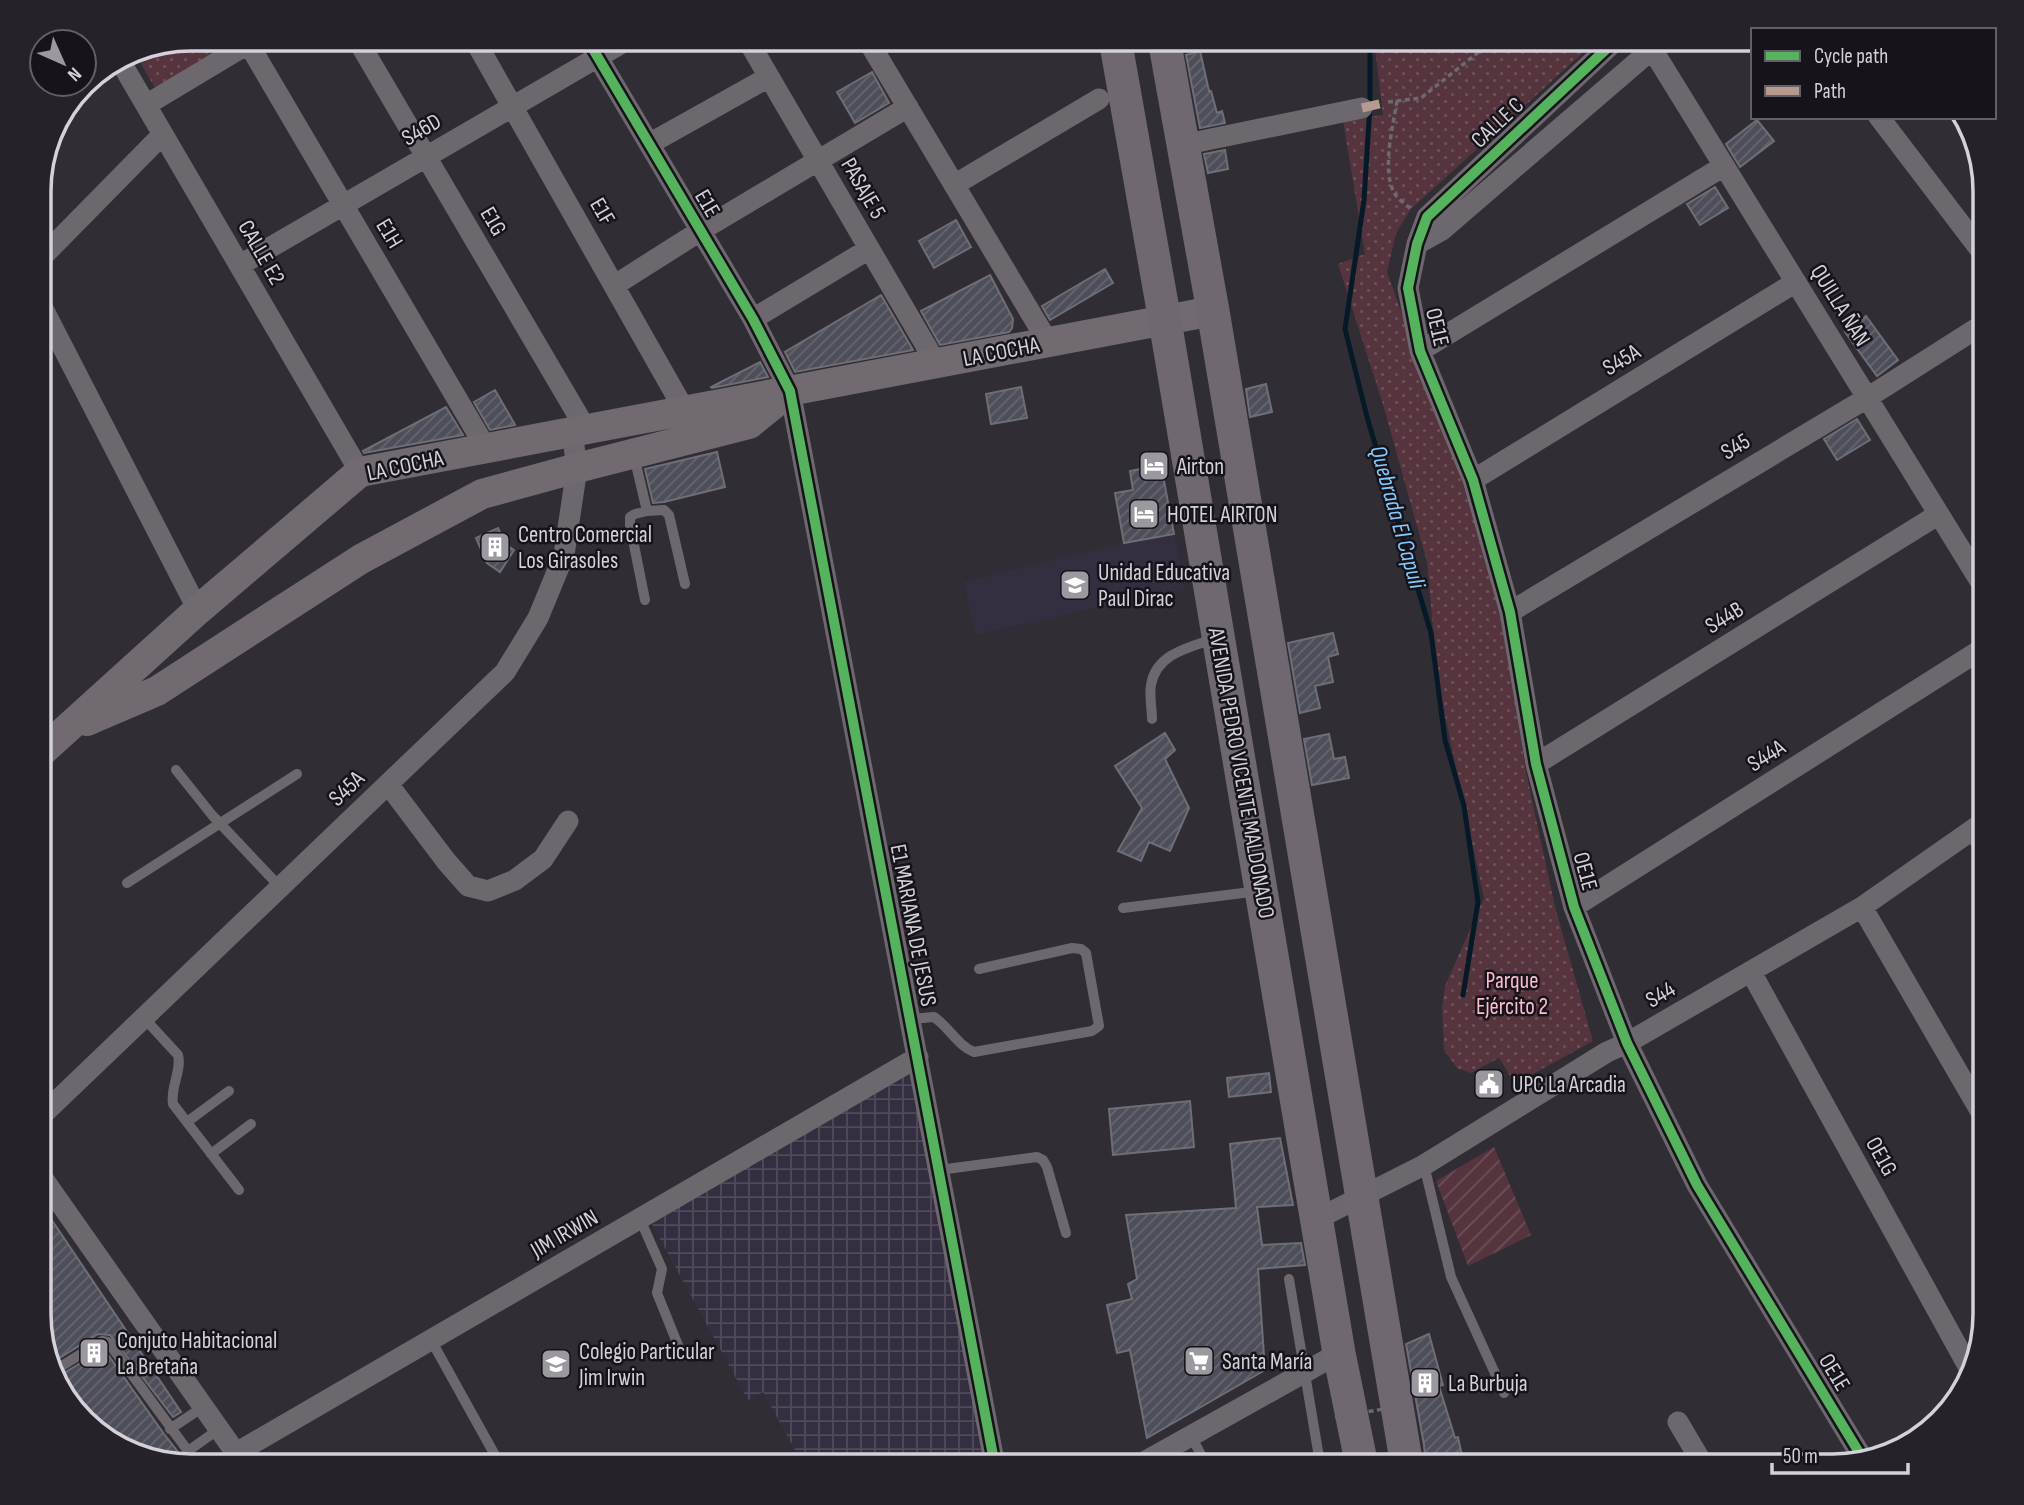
<svg xmlns="http://www.w3.org/2000/svg" width="2024" height="1505" viewBox="0 0 2024 1505" font-family="'Sofia Sans Condensed',sans-serif">
<defs>
<pattern id="industrial-grid" width="8" height="8" patternUnits="userSpaceOnUse" patternTransform="scale(1.75)"><rect width="8" height="8" fill="#342e40"/><path d="M0 4h8M4 0v8" fill="none" stroke="#504b5b"/></pattern>
<pattern id="park-dots" width="8" height="8" patternUnits="userSpaceOnUse" patternTransform="scale(1.75)"><rect width="8" height="8" fill="#55343e"/><path d="M2 2h.1M6 6h.1" fill="none" stroke="#6d5059" stroke-width="1.8" stroke-linecap="round"/></pattern>
<pattern id="garden-furrows" width="10" height="10" patternUnits="userSpaceOnUse" patternTransform="scale(1.75)"><rect width="10" height="10" fill="#55343e"/><path d="M-1 1l2-2M0 10L10 0M9 11l2-2" fill="none" stroke="#6d5059"/></pattern>
<pattern id="building-hatch" width="6" height="6" patternUnits="userSpaceOnUse" patternTransform="scale(1.75)"><rect width="6" height="6" fill="#4d4e59"/><path d="M-1 1l2-2M0 6l6-6M5 7l2-2" fill="none" stroke="#666670"/></pattern>
</defs>
<rect width="100%" height="100%" fill="#302e34"/>
<path fill="#342e40" d="M1174,534L1186,588L975,635L964,582L1123,543Z"/>
<path fill="url(#industrial-grid)" d="M918,1057L995,1466H799L803,1464L763,1392L748,1400L647,1215Z"/>
<path fill="url(#park-dots)" d="M191,39H238L155,88L133,50Z
M1374,39H1598L1411,209L1396,233L1387,272L1462,482L1503,612L1525,767L1555,907L1593,1041L1515,1084L1499,1058L1471,1073L1457,1068L1444,1050L1442,1007L1445,986L1484,898L1438,683L1427,562L1382,401L1338,264L1365,254L1343,120L1383,115Z"/>
<path fill="url(#garden-furrows)" d="M1494,1147L1531,1235L1468,1266L1436,1181Z"/>
<g fill="none" stroke-linecap="round" stroke-linejoin="round">
<path stroke="#061927" stroke-width="5" d="M1370,39V105L1364,200L1345,329L1367,417L1431,633L1445,740L1464,806L1478,902L1463,995"/>
</g>
<path fill="url(#building-hatch)" stroke="#6e6e74" stroke-width="2" d="M1200,51L1209,91H1211L1217,113L1222,111L1225,123L1200,128L1186,55Z
M872,72L889,103L855,123L837,92Z
M1757,120L1774,141L1740,167L1726,144Z
M1225,150L1228,169L1208,173L1204,154Z
M1715,187L1728,208L1700,225L1687,204Z
M956,220L971,247L934,268L919,241Z
M1105,269L1113,283L1050,320L1042,306Z
M990,275L1013,319L1012,328L1009,332L940,345L921,311Z
M881,295L913,350L795,372L785,352Z
M1866,316L1898,360L1877,376L1845,332Z
M760,362L768,377L712,388L711,387Z
M1266,384L1272,412L1250,417L1246,389Z
M1021,387L1027,418L991,424L986,394Z
M495,390L514,423L515,425L490,430L474,402Z
M446,407L463,435L364,453L363,451Z
M1857,419L1870,440L1837,460L1824,439Z
M717,452L725,487L664,502L653,503L645,469Z
M1161,465L1174,534L1124,543L1115,493L1133,490L1130,471Z
M498,528L505,544L514,550L500,572L487,563L476,538Z
M1333,633L1338,654L1328,657L1333,682L1315,686L1320,708L1300,713L1288,643Z
M1165,733L1175,750L1165,759L1189,808L1170,851L1149,842L1141,861L1118,851L1142,808L1115,766Z
M1329,734L1334,759L1345,757L1349,778L1312,785L1304,739Z
M1269,1073L1271,1092L1229,1097L1227,1078Z
M1190,1101L1194,1147L1113,1155L1109,1109Z
M1280,1138L1293,1205L1257,1207L1262,1245L1301,1243L1305,1265L1258,1269L1265,1370L1147,1438L1130,1350L1117,1353L1107,1305L1132,1299L1128,1284L1137,1279L1126,1215L1236,1208L1230,1144Z
M45,1210L181,1412L173,1417L110,1335L98,1334L50,1364L39,1323V1212Z
M1429,1334L1443,1385L1439,1386L1455,1438L1458,1437L1463,1461L1439,1466H1426L1424,1445L1406,1344Z
M104,1349L164,1434L189,1466L98,1435L54,1382V1379Z"/>
<g fill="none" stroke-linecap="round" stroke-linejoin="round">
<path stroke="#6d6a6e" stroke-width="3.5" stroke-dasharray="5 3.5" stroke-linecap="butt" d="M1397,101C1393,126 1381,172 1395,194C1398,199 1406,205 1411,209
M1388,102L1421,98L1495,39"/>
<path stroke="#6d686d" stroke-width="10" d="M634,456L647,511L664,510L669,515L685,584
M645,600L630,525V517L635,514L647,511
M1152,719C1152,708 1149,695 1151,685C1156,653 1191,647 1216,638
M176,770L212,815L280,887
M127,883L297,774
M1123,908L1259,891
M144,1018L178,1055C182,1071 170,1087 173,1104L239,1190
M911,1019L934,1017C949,1027 958,1046 974,1052L1092,1031L1099,1026L1086,953L1081,949L1072,948L979,969
M187,1122L229,1091
M211,1154L251,1124
M1424,1165L1451,1277L1504,1393
M939,1170L1037,1157L1043,1160L1047,1167L1066,1233
M39,1204L54,1194
M640,1219L662,1269L657,1293L682,1355
M1289,1279L1320,1463L1318,1466
M431,1340L501,1466
M52,1372L102,1341L108,1342L199,1466
M170,1429L203,1407
M1191,1436L1207,1466
M188,1451L219,1429"/>
<path stroke="#6d686d" stroke-width="21" d="M357,39L586,429
M474,39L685,411
M587,39L753,319L790,391L995,1466
M747,39L936,363
M867,39L1048,342
M1617,39L1427,217L1417,244L1408,288L1420,351L1473,480L1510,612L1536,764L1574,907L1627,1043L1697,1185L1863,1459
M248,43L486,448
M1652,49L1985,589
M119,59L360,472
M146,105L256,39
M1879,117L1985,256
M649,144L769,77
M1182,145L1362,108
M954,185L1099,99
M1417,244L1442,230L1664,39
M39,260L163,134
M240,265L629,39
M615,285L700,231L908,107
M39,301L198,610
M753,319L869,249
M1420,351L1724,166
M1473,480L1796,282
M1510,612L1867,398L1985,323
M1536,764L1939,514
M388,784L446,861L468,886L488,891L515,880L543,859L568,821
M1974,829L1985,849
M1574,907L1985,647
M1862,907L1985,1119
M1751,972L1968,1366
M39,1118L505,672L538,618L564,555L577,468L572,432
M39,1173L245,1466
M1317,1219L1424,1165L1607,1052L1627,1043L1862,907L1985,821
M1678,1422L1704,1466
M236,1453L918,1057
M1137,1466L1339,1353"/>
<path stroke="#716a70" stroke-width="30" d="M87,721L157,691L361,559L482,494L577,468L749,424L786,394
M39,754L198,610L360,472L1213,311"/>
<path stroke="#6f6870" stroke-width="33" d="M1115,39L1165,321L1339,1353L1362,1466
M1164,39L1213,311L1407,1466"/>
<path stroke="#6d6a6e" stroke-width="3.5" stroke-dasharray="5 3.5" stroke-linecap="butt" d="M1335,1417L1408,1405"/>
<path stroke="#b69a8f" stroke-width="9" stroke-dasharray="18 9" stroke-linecap="butt" d="M1362,108L1388,102"/>
<g stroke="#16141a" stroke-width="15">
<path id="cycleway" d="M587,39L753,319L790,391L995,1466
M1617,39L1427,217L1417,244L1408,288L1420,351L1473,480L1510,612L1536,764L1574,907L1627,1043L1697,1185L1863,1459"/>
</g>
<use href="#cycleway" stroke="#56b35d" stroke-width="10"/>
</g>
<defs>
<g id="hotel-square" transform="scale(1.575)"><rect x="-9" y="-9" width="18" height="18" rx="4" fill="#9b98a0" stroke="#16141a"/><path d="M-6-4.5h1.5V1H6V5H4.5V3h-9V5H-6ZM-4 0a1.8 1.8 0 1 1 3.6 0ZM.5 0V-2.5h3Q6-2.5 6 0Z" fill="#fff"/></g>
<g id="building-square" transform="scale(1.575)"><rect x="-9" y="-9" width="18" height="18" rx="4" fill="#9b98a0" stroke="#16141a"/><path d="M-4-6H4V6H1V3H-1V6H-4ZM-2.5-4.3h1.7v1.8h-1.7ZM.8-4.3h1.7v1.8H.8ZM-2.5-1h1.7V.8h-1.7ZM.8-1h1.7V.8H.8Z" fill="#fff"/></g>
<g id="school-square" transform="scale(1.575)"><rect x="-9" y="-9" width="18" height="18" rx="4" fill="#9b98a0" stroke="#16141a"/><path d="M0-5L7-2L0 1L-7-2ZM-4 1L0 2.5L4 1V4Q0 6-4 4Z" fill="#fff"/></g>
<g id="civic-square" transform="scale(1.575)"><rect x="-9" y="-9" width="18" height="18" rx="4" fill="#9b98a0" stroke="#16141a"/><path d="M-.6-6.5H3V-4.5H.6V-3L4-1V1h2V6H-6V1h2V-1L-.6-3ZM-1.2 2.5V6h2.4V2.5Z" fill="#fff"/></g>
<g id="supermarket-square" transform="scale(1.575)"><rect x="-9" y="-9" width="18" height="18" rx="4" fill="#9b98a0" stroke="#16141a"/><path d="M-6-5.5h2.5l.6 2H6L4.5 2H-2.5L-4.4-4H-6ZM-1.5 3.2a1.3 1.3 0 1 0 .1 0ZM3 3.2a1.3 1.3 0 1 0 .1 0Z" fill="#fff"/></g>
</defs>
<g fill-rule="evenodd">
<use href="#hotel-square" x="1154" y="466"/>
<use href="#hotel-square" x="1144" y="514"/>
<use href="#building-square" x="495" y="547"/>
<use href="#school-square" x="1075" y="585"/>
<use href="#civic-square" x="1489" y="1084"/>
<use href="#building-square" x="94" y="1353"/>
<use href="#supermarket-square" x="1199" y="1361"/>
<use href="#school-square" x="556" y="1364"/>
<use href="#building-square" x="1425" y="1383"/>
</g>
<g text-anchor="middle" stroke-width="5" stroke-linejoin="round" paint-order="stroke">
<g font-size="23" fill="#d4d1da" stroke="#16141a">
<text transform="translate(1497 122) rotate(-43)" y="8">CALLE C</text>
<text transform="translate(421 129) rotate(-30)" y="8">S46D</text>
<text transform="translate(864 188) rotate(60)" y="8">PASAJE 5</text>
<text transform="translate(708 203) rotate(60)" y="8">E1E</text>
<text transform="translate(603 211) rotate(60)" y="8">E1F</text>
<text transform="translate(494 221) rotate(60)" y="8">E1G</text>
<text transform="translate(390 233) rotate(59)" y="8">E1H</text>
<text transform="translate(262 252) rotate(60)" y="8">CALLE E2</text>
<text transform="translate(1841 305) rotate(58)" y="8">QUILLA ÑAN</text>
<text transform="translate(1438 327) rotate(77)" y="8">OE1E</text>
<text transform="translate(1001 351) rotate(-11)" y="8">LA COCHA</text>
<text transform="translate(1621 359) rotate(-31)" y="8">S45A</text>
<text transform="translate(1735 446) rotate(-31)" y="8">S45</text>
<text transform="translate(405 465) rotate(-12)" y="8">LA COCHA</text>
<text transform="translate(1724 617) rotate(-32)" y="8">S44B</text>
<text transform="translate(1766 755) rotate(-32)" y="8">S44A</text>
<text transform="translate(1242 773) rotate(80)" y="8">AVENIDA PEDRO VICENTE MALDONADO</text>
<text transform="translate(346 788) rotate(-44)" y="8">S45A</text>
<text transform="translate(1586 871) rotate(75)" y="8">OE1E</text>
<text transform="translate(914 925) rotate(79)" y="8">E1 MARIANA DE JESUS</text>
<text transform="translate(1660 994) rotate(-30)" y="8">S44</text>
<text transform="translate(1882 1156) rotate(61)" y="8">OE1G</text>
<text transform="translate(564 1233) rotate(-30)" y="8">JIM IRWIN</text>
<text transform="translate(1835 1372) rotate(59)" y="8">OE1E</text>
</g>
<g font-size="23" fill="#d4d1da" stroke="#16141a" text-anchor="start">
<text x="1177" y="474">Airton</text>
<text x="1167" y="522">HOTEL AIRTON</text>
<text x="518" y="542">Centro Comercial<tspan x="518" dy="26">Los Girasoles</tspan></text>
<text x="1098" y="580">Unidad Educativa<tspan x="1098" dy="26">Paul Dirac</tspan></text>
<text x="1512" y="1092">UPC La Arcadia</text>
<text x="117" y="1348">Conjuto Habitacional<tspan x="117" dy="26">La Bretaña</tspan></text>
<text x="579" y="1359">Colegio Particular<tspan x="579" dy="26">Jim Irwin</tspan></text>
<text x="1222" y="1369">Santa María</text>
<text x="1448" y="1391">La Burbuja</text>
</g>
<g font-size="23" fill="#febbcd" stroke="#16141a">
<text x="1512" y="988">Parque<tspan x="1512" dy="26">Ejército 2</tspan></text>
</g>
<g font-size="24" font-style="italic" fill="#84cafd" stroke="#16141a">
<text transform="translate(1398 517) rotate(74)" y="8">Quebrada El Capuli</text>
</g>
</g>
<path d="M0 0H2024V1505H0ZM191 51H1833A140 140 0 0 1 1973 191V1314A140 140 0 0 1 1833 1454H191A140 140 0 0 1 51 1314V191A140 140 0 0 1 191 51Z" fill="#252329" fill-rule="evenodd"/>
<path fill="none" stroke="#d4d1da" stroke-width="3.5" d="M191 51H1833A140 140 0 0 1 1973 191V1314A140 140 0 0 1 1833 1454H191A140 140 0 0 1 51 1314V191A140 140 0 0 1 191 51Z"/>
<rect x="1751" y="28" width="245" height="91" fill="#16141a" stroke="#626067" stroke-width="2"/>
<rect x="1765" y="51" width="35" height="10" fill="#56b35d" stroke="#626067" stroke-width="2"/>
<text x="1814" y="63" font-size="21" fill="#d4d1da">Cycle path</text>
<rect x="1765" y="86" width="35" height="10" fill="#b69a8f" stroke="#626067" stroke-width="2"/>
<text x="1814" y="98" font-size="21" fill="#d4d1da">Path</text>
<g transform="translate(63 63) rotate(135)"><circle r="33" fill="#16141a" stroke="#626067" stroke-width="2"/>
<path d="M0-5L12 26L0 18L-12 26Z" fill="#9b98a0"/>
<text y="-10" font-size="19" font-weight="bold" text-anchor="middle" fill="#d4d1da">N</text>
</g>
<path d="M1772 1463v10h136v-10" fill="none" stroke="#d4d1da" stroke-width="3.5"/>
<text x="1783" y="1463" font-size="21" fill="#d4d1da" stroke="#16141a" stroke-width="5" paint-order="stroke">50 m</text>
</svg>
